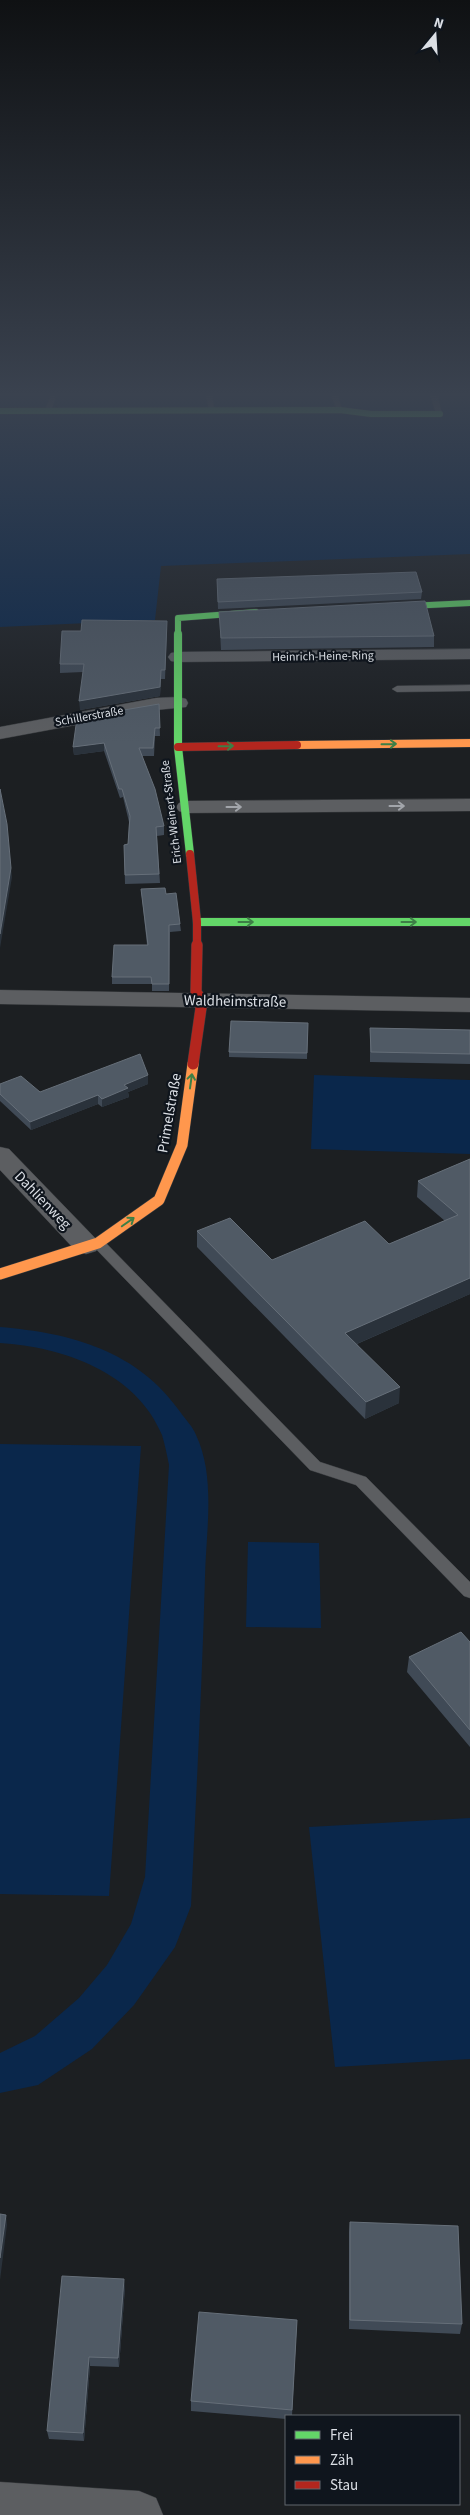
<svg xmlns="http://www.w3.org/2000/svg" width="470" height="2515" viewBox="0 0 470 2515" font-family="'Source Sans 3',sans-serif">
<rect width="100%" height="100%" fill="#1c1f22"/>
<path fill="#0a274b" d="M0,392H470V554L161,566L155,620L0,627V412H56L57,403L55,407H0Z
M314,1075L470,1080V1154L311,1149Z
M0,1327C72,1333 138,1351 181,1413C186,1420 193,1427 196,1435C216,1477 206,1531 205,1577C202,1687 196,1796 191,1906L175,1947L134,2005L92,2049L38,2085L0,2093V2053L35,2036L79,1998L107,1965L131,1924L145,1877L169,1465C167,1455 165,1445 162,1435C136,1372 63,1347 0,1343Z
M0,1444L141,1446L109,1896L0,1894Z
M248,1542L319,1543L321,1628L246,1627Z
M470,1818V2059L335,2067L309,1827Z"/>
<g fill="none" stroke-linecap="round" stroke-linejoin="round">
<g stroke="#393c3f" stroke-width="1">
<path id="lane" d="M206,392H212L214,411L209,410Z
M330,392H337L342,411L337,410Z
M430,392H437L442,415L436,414Z
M51,395L56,396L51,411L48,413L45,411Z
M470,685V691L397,692L392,689L397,686Z
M98,1239L103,1240L320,1462L366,1477L470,1582V1598L464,1596L356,1485L310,1470L93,1246L91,1243L93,1240Z"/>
</g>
<g stroke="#393c3f" stroke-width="1">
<path id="street" d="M470,649V659L177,662L171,661L168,657L171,653L177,652Z
M179,697L186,699L188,703L186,707L156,710L0,739V727L156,698Z
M470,799V811L186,813L179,811L176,807L179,803L186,801Z
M0,990L470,998V1012L0,1004Z
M0,1147L9,1149L96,1239L100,1245L96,1251L86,1254L76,1251L0,1170Z
M0,2482L139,2491L156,2498L163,2515H0Z"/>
</g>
<g stroke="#393c3f" stroke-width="7">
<path id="fast-far1" d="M0,411L340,410L371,414H440
M389,607L470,603
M178,635V618L256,612"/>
</g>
<g stroke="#393c3f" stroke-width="9">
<path id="fast" d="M178,634V747L190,854
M197,922H470"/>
</g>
<g stroke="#393c3f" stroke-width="9">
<path id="slow-far1" d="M297,745L470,743"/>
</g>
<g stroke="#393c3f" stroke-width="12">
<path id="slow" d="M0,1274L98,1243L159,1200L182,1145L193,1064"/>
</g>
<g stroke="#393c3f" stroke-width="9">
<path id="jam-far1" d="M178,747L297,745
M190,854L197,922V946"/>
</g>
<g stroke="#393c3f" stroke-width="12">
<path id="jam" d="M193,1064L202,1001L196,992L197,945"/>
</g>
<use href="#lane" fill="#5c5e61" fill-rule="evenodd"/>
<use href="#street" fill="#5c5e61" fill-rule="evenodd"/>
<use href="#fast-far1" stroke="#63d668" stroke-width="6"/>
<use href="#fast" stroke="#63d668" stroke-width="8"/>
<use href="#slow-far1" stroke="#ff974d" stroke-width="8"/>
<use href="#slow" stroke="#ff974d" stroke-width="11"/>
<use href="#jam-far1" stroke="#b3261e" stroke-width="8"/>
<use href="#jam" stroke="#b3261e" stroke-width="11"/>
</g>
<path fill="#404a56" d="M217,579L422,592L421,599L218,609Z
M219,612L434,636V647L221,650Z
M167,629L165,679H161L160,696L80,710L83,672L60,673V664Z
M159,704L160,736H155L154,756H142L164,826V835L157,836L160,883L125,884L124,845L128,844L129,822L123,797L120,798L104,751L74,755L73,747Z
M141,889L166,894L180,924L181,931L170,932L169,991H152V984H112V977L147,945Z
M308,1023L307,1059L229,1057V1052Z
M370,1028L470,1030V1064L370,1062Z
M0,1084L40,1092L148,1084L128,1092L129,1097L102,1107L98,1104L31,1130L0,1101Z
M470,1159V1294L357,1344L399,1403L365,1419L197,1247V1231L272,1260L389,1244L445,1221L417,1197L418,1181Z
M470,1642V1747L407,1672L409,1657Z
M350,2222L462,2324L460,2334L349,2329V2232Z
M125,2287L119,2367L90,2366L84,2441L49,2439L47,2431Z
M297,2320L292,2416H286V2419L191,2411V2401Z"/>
<path fill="#2a323b" d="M161,670L160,696L80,710L79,701Z
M104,743V751L74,755L73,747Z
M11,868L12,877L0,948V934Z
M148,1075V1084L128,1092L129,1097L102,1107V1099L124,1085Z
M98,1095V1104L31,1130L30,1122Z
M470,1278V1294L345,1349V1333Z
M400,1387L399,1403L365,1419L366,1402Z
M6,2215L7,2225L0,2280V2258Z
M124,2279L125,2287L119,2367L118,2358Z
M89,2357L90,2366L84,2441L83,2433Z"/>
<path fill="#505a65" stroke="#666f79" d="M416,572L422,592L218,602L217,579Z
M425,601L434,636L221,638L219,612Z
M82,620L167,621L165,670H161L160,687L79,701L84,664H60L62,631H81Z
M159,704L160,728H155L153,748H139L155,789L164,826L156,827L159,874L125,875L124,845L128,844L130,816L122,789H119L104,743L73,747L77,718Z
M0,789L7,824L11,868L0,934Z
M165,888L166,894L176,893L180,924L169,925V984H152L151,977H112L114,945H148L141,889Z
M231,1021L308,1023L307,1053L229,1052Z
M370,1028L470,1030V1054L371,1052Z
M140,1054L148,1075L124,1085L128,1088L102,1099L98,1095L30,1122L0,1094V1084L21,1076L40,1092Z
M470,1159V1278L345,1333L400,1387L366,1402L197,1231L230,1218L272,1260L365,1221L389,1244L458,1215L418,1181Z
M461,1632L470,1642V1730L409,1657Z
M0,2214L6,2215L0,2258Z
M350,2222L458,2226L462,2324L350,2320Z
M62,2276L124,2279L118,2358L89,2357L83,2433L47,2431Z
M199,2312L297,2320L292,2410L191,2401Z"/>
<defs><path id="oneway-shaft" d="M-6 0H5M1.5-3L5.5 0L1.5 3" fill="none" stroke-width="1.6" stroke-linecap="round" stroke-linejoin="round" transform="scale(1.25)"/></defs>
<g stroke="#3d7f46">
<use href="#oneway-shaft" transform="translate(389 744) rotate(-1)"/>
<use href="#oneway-shaft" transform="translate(226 746) rotate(-1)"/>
<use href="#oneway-shaft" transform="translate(246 922)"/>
<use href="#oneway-shaft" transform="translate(409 922)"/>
<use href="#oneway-shaft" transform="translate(191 1081) rotate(-82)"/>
<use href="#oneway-shaft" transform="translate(128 1222) rotate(-35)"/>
</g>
<g stroke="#a2a5aa">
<use href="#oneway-shaft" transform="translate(397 806)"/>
<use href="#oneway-shaft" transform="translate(234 807)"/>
</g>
<linearGradient id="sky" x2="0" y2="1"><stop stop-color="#0f1113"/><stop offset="0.53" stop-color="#3a424f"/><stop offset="1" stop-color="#3a424f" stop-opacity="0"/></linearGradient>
<rect width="470" height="744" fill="url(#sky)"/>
<g text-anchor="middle" stroke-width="4.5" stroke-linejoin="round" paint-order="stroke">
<g font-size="12" fill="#dbdfe5" stroke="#0f151d">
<text transform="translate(323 656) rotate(-1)" y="4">Heinrich-Heine-Ring</text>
<text transform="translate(89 716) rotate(-10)" y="4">Schillerstraße</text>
<text transform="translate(171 812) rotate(-97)" y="4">Erich-Weinert-Straße</text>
</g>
<g font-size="15" fill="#dbdfe5" stroke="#0f151d">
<text transform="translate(235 1001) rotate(1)" y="5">Waldheimstraße</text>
<text transform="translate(169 1113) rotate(-80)" y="5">Primelstraße</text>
<text transform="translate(43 1200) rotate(46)" y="5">Dahlienweg</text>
</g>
</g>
<rect x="285" y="2415" width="175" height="90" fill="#0f151d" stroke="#61666d"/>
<rect x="295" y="2431" width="25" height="8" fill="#63d668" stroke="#61666d"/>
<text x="330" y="2440" font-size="15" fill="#dbdfe5">Frei</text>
<rect x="295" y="2456" width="25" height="8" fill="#ff974d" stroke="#61666d"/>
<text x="330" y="2465" font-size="15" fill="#dbdfe5">Zäh</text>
<rect x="295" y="2481" width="25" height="8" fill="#b3261e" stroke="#61666d"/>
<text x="330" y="2490" font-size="15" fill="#dbdfe5">Stau</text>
<g transform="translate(435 35) rotate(18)" stroke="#0f151d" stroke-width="4" paint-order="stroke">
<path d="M0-4L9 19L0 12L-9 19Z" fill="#dbdfe5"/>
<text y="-8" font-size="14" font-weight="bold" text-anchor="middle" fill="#dbdfe5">N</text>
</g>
</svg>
